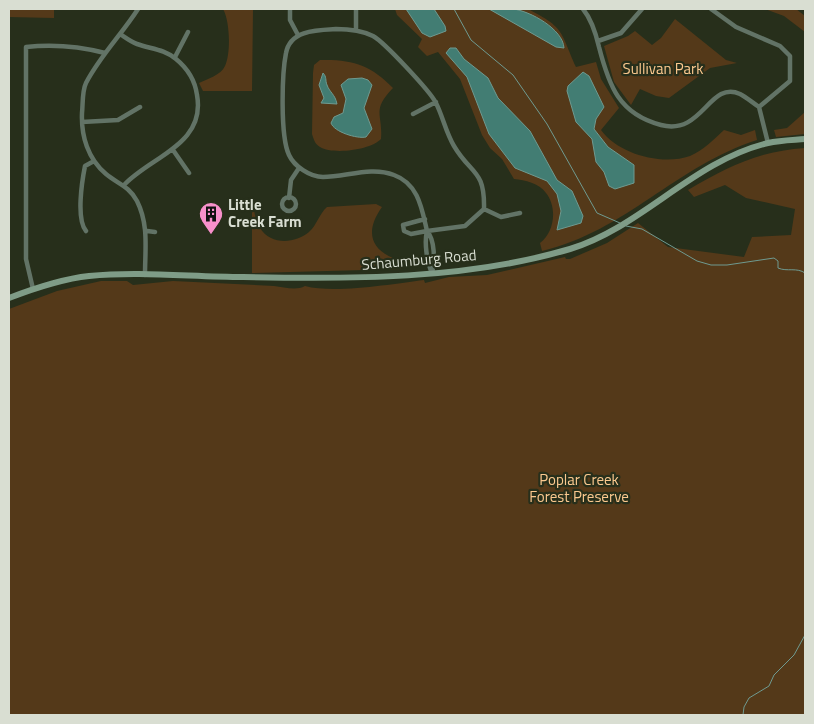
<svg xmlns="http://www.w3.org/2000/svg" width="814" height="724" viewBox="0 0 814 724" font-family="'Titillium Web',sans-serif">
<rect width="100%" height="100%" fill="#272f1b"/>
<path fill="#543919" d="M9,9H54V18L9,17Z
M223,9H253L252,91H203L199,83C207,79 221,75 225,66C231,53 230,21 223,9Z
M395,9H528C565,28 560,31 576,67L596,62L601,79L619,108L601,130C618,154 662,166 690,156C704,150 713,140 724,130L741,135L755,130L757,140C676,166 626,231 542,251L540,243C554,233 558,208 546,193C539,183 525,180 514,179L502,159L490,148L482,135L460,79L438,52L427,56L418,47L422,39L397,15Z
M765,9H796L805,16V32L784,16Z
M675,19L726,60L737,63L710,68L669,98L656,96L640,89L631,105L614,82L604,46L628,36L635,31L652,45L661,38Z
M320,60C352,59 371,65 393,88C371,111 383,113 381,139C371,150 333,155 320,147C315,144 314,140 312,134L313,73L314,65Z
M805,112V134L776,137L774,130L787,128Z
M805,148V715H9V309L57,291L101,281H127L133,285L173,281L274,286C284,287 296,291 305,286C334,294 392,284 424,280L425,283L449,277L487,275L565,257L566,259H570L607,243L638,223L668,247L744,257L752,237L791,235L795,209L746,198L725,185L694,197L688,190C727,167 759,151 805,148Z
M252,201C254,209 255,220 260,228C270,245 295,244 309,232C317,225 319,214 327,207L376,204L382,207C363,234 372,252 401,261V269L252,273Z"/>
<path fill="#427d73" stroke="#6f9a90" d="M406,9H434L445,26L446,31L430,37L422,33Z
M489,9C497,9 505,8 513,9C530,11 563,29 564,48L556,47Z
M450,48H456L464,59L488,78L498,98L530,131L557,180L572,191L583,216L581,223L557,230L561,211L557,194L547,181L515,168L489,134L467,77L446,53Z
M583,72L589,76L604,107L596,119L594,129L608,147L634,165V183L615,189L609,186L604,172L596,162L592,139L576,122L567,91L568,86Z
M323,73C327,77 325,80 327,85C330,93 335,94 337,104L321,103L324,98L319,85Z
M362,78L368,80L372,85L364,108L372,129L366,137C357,139 334,132 331,123L334,117L343,113L346,99L341,85L348,79Z"/>
<g fill="none" stroke-linecap="round" stroke-linejoin="round">
<path stroke="#6f9a90" stroke-width="1" d="M454,9L471,40L513,75L547,124L597,213L620,223
M626,226L642,229L697,261L711,265H727L774,258L778,261V268C787,272 797,267 805,273
M743,715L744,707L749,698L769,686L774,675L794,655L805,635"/>
<path stroke="#627366" stroke-width="4.5" d="M138,9C122,34 100,56 86,83C82,91 83,104 82,113C81,136 88,159 106,174C118,184 129,186 137,201C149,225 145,249 145,275
M290,9V20L298,35
M583,9C592,20 596,34 599,47C609,86 619,114 661,125C703,136 709,80 740,94C746,97 753,103 759,107L768,143
M711,9L736,27L780,46L790,56V81L759,107
M336,29C349,29 361,30 373,36C384,42 430,91 436,103C443,117 446,133 454,146C471,175 485,169 484,209L465,226L427,231C422,210 419,184 394,175C371,166 346,177 323,177C310,177 294,166 289,155C280,136 282,73 286,53C290,30 317,30 336,29Z
M356,30V9
M120,34C126,38 131,42 137,44C151,49 164,49 176,59C187,68 195,80 197,95C206,144 152,156 125,184
M598,41L621,33L642,9
M175,57L188,32
M413,114L436,102
M82,122L118,120L140,107
M173,150L189,173
M282 204a7 7 0 1 1 14 0a7 7 0 1 1-14 0Z
M289,198L291,180L299,168
M484,209L501,217L520,213
M425,219L403,225L404,231L411,234L427,231
M86,231C76,219 82,181 85,166L94,161
M147,231L155,232
M427,231C435,240 435,261 432,273
M427,231C424,243 427,262 432,273
M33,289L26,259V47C54,44 78,46 105,53"/>
<path stroke="#7f9c87" stroke-width="6" d="M9,298C35,288 61,279 89,276C140,271 192,277 243,277C352,279 465,280 570,249C642,227 693,161 768,143C780,140 793,140 805,139"/>
</g>
<defs>
<g id="building-pin" transform="scale(1.25)"><path d="M0 17L-7.5 6A9.5 9.5 0 1 1 7.5 6Z" fill="#f890cb" stroke="#272f1b"/><path d="M-4-6H4V6H1V3H-1V6H-4ZM-2.5-4.3h1.7v1.8h-1.7ZM.8-4.3h1.7v1.8H.8ZM-2.5-1h1.7V.8h-1.7ZM.8-1h1.7V.8H.8Z" fill="#111"/></g>
</defs>
<g fill-rule="evenodd">
<use href="#building-pin" x="211" y="214"/>
</g>
<g text-anchor="middle" stroke-width="4.5" stroke-linejoin="round" paint-order="stroke">
<g font-size="15" fill="#fcc98f" stroke="#272f1b">
<text x="663" y="74">Sullivan Park</text>
<text x="579" y="485">Poplar Creek<tspan x="579" dy="17">Forest Preserve</tspan></text>
</g>
<g font-size="15" font-weight="bold" fill="#d9ded2" stroke="#272f1b" text-anchor="start">
<text x="228" y="210">Little<tspan x="228" dy="17">Creek Farm</tspan></text>
</g>
<g font-size="15" fill="#d9ded2" stroke="#272f1b">
<text transform="translate(419 260) rotate(-5)" y="5">Schaumburg Road</text>
</g>
</g>
<rect width="814" height="724" fill="none" stroke="#d9ded2" stroke-width="20"/>
</svg>
